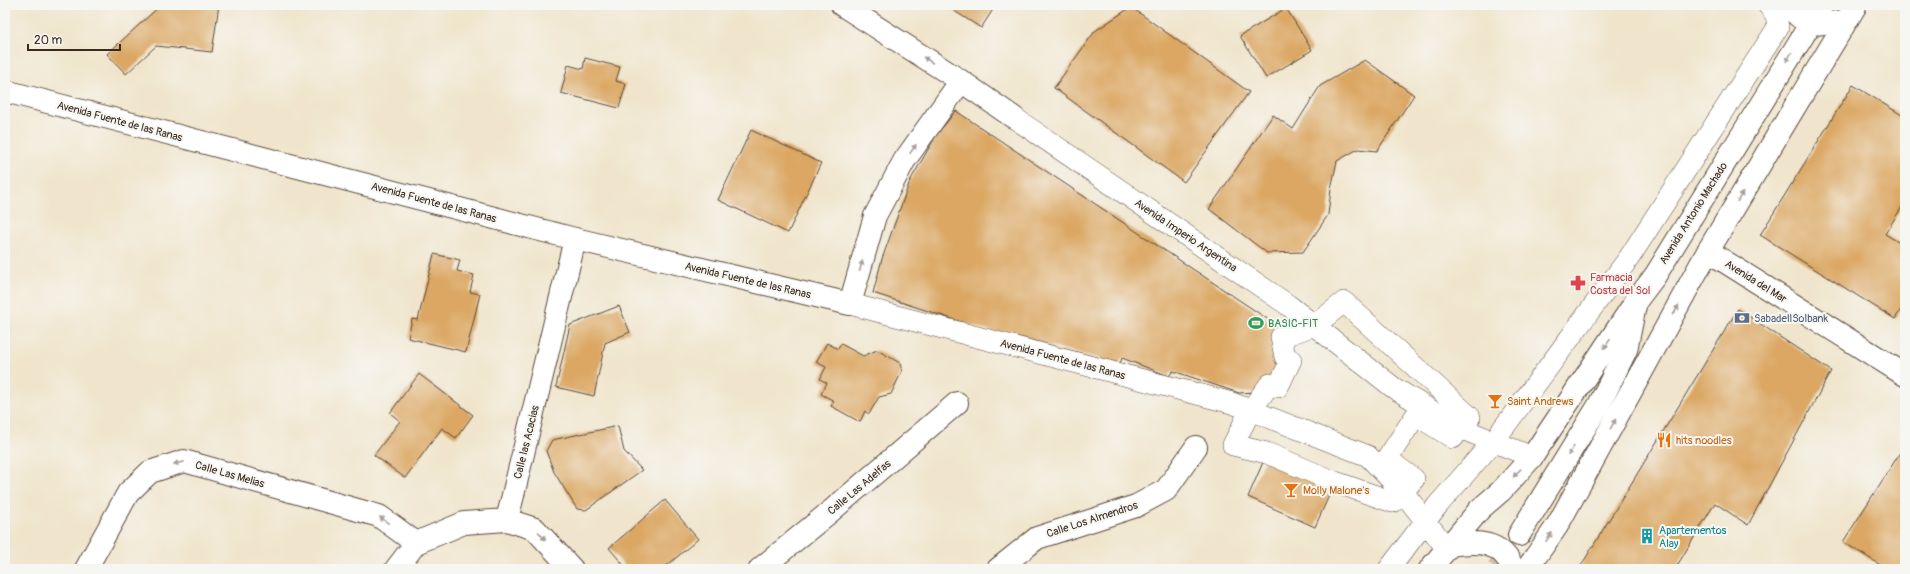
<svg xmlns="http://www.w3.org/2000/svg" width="1910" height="574" viewBox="0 0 1910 574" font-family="Pangolin,sans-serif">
<rect width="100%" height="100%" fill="#f6f6f2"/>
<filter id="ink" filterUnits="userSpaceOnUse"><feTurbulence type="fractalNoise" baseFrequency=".025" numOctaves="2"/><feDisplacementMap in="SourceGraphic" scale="8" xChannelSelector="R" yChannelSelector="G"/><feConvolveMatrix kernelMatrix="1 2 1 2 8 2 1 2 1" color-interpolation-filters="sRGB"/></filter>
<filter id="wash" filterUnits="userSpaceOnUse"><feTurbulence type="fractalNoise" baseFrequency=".012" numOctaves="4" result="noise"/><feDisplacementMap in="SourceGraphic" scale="16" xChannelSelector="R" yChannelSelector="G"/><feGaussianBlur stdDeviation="0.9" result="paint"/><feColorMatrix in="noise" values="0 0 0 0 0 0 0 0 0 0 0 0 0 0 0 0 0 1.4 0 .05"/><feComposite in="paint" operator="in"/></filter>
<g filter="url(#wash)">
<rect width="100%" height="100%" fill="#f0e5cc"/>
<g id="blocks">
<path fill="#dba764" d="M161,5H219L212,52L156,46L126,74L107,54Z
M945,5H996L981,28Z
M1131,7L1249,92L1184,182L1054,88L1095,31Z
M1286,8L1312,50L1266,78L1240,36Z
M585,58L620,67L616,81L626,84L619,108L561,93L568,65L583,69Z
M1365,60L1414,95L1377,151L1358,149L1337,161L1331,189L1328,215L1303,252L1267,253L1209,209L1273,115L1293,129L1320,86Z
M1853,85L1905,117V202L1885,234L1905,246V303L1895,319L1760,235Z
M956,111L1269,320L1281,337L1291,360L1256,392L1239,393L1173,371L1169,376L1122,358L1120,364L980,328L873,293L882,259L910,181L937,134Z
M751,130L821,163L788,233L718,200Z
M434,254L460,260L457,271L474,275L470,292L480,294L466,352L408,338L412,319L418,320Z
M619,306L630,332L605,343L594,396L556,387L570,325Z
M1738,309L1831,371L1748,525L1715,503L1675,569H1579Z
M827,343L838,349L841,344L863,356L877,350L900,363L902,371L891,394L879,397L869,414L865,411L860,422L831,406L834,401L821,394L827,383L820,379L826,367L816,362Z
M419,374L473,415L456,438L442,428L405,478L374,455L400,421L390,413Z
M618,426L624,451L642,470L586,510L577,509L554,472L546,451L552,440Z
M1905,445V569H1887L1843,542Z
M1267,453L1335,482L1315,527L1248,497Z
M665,500L698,539L663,569H627L609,548Z"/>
</g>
</g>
<g filter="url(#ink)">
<use href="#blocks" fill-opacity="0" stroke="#564638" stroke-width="1"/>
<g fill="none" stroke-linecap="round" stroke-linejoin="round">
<path stroke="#ccc0a9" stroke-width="22" stroke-dasharray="22 11" stroke-linecap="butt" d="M1498,569L1519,535"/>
<g stroke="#564638" stroke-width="22">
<path id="pedestrian" d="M1013,117L1288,305L1394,388L1460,428L1532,457
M1344,302L1470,417L1453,438L1416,415L1387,459L1414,479L1393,502L1335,482L1267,453L1233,445L1250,411L1270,384L1278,387L1291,360L1285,357L1281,337L1315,325Z
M850,304L1232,403L1368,456L1403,492L1447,549
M1389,569L1437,506L1493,442L1629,258L1778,27L1776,15L1768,5"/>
</g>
<g stroke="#564638" stroke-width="24">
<path id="minor" d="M842,5L961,81L1013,117
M1788,5C1807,30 1818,23 1846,21
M5,91L575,239L850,304L875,216L904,161L961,81
M1708,251L1905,375
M507,520L535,529L572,569
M1519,535L1599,405L1626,350L1636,301
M86,569L128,493L150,472L184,461L379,516L416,543
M396,569L416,543L464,523L507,520L575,239
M760,569L831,511L957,403
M998,569L1037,538L1136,506L1166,490L1196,447"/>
</g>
<g stroke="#564638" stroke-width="24">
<path id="primary" d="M1451,545C1476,541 1502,540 1513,569
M1430,569L1480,509L1501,491L1532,457L1636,301L1655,276L1822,5
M1527,569L1557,526L1708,251L1856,5"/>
</g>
<use href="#pedestrian" stroke="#fff" stroke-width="21"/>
<use href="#minor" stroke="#fff" stroke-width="22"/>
<use href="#primary" stroke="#fff" stroke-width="22"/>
</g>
<defs><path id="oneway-solid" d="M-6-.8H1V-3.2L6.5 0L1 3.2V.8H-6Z"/></defs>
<g fill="#a79f9a">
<use href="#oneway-solid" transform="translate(1789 57) rotate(122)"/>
<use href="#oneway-solid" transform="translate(928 60) rotate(-147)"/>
<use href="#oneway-solid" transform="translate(913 149) rotate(-55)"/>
<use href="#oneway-solid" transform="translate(1740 197) rotate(-59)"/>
<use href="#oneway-solid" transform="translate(861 266) rotate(-74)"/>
<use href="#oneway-solid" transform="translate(1676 310) rotate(-61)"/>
<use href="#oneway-solid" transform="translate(1607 344) rotate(124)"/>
<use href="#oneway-solid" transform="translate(1613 424) rotate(-61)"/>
<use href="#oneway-solid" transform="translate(1571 451) rotate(122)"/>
<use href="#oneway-solid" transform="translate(179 463) rotate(168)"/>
<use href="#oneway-solid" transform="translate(1517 473) rotate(133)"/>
<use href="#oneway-solid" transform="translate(384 520) rotate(-144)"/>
<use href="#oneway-solid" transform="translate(542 536) rotate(48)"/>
<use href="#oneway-solid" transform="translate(1549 537) rotate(-55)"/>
</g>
</g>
<defs>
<g id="pharmacy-bare" transform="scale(1.2)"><path d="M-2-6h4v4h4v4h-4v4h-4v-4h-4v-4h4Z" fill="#e0444e" stroke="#f6f6f2" stroke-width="2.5" paint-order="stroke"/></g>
<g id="bank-bare" transform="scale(1.2)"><path d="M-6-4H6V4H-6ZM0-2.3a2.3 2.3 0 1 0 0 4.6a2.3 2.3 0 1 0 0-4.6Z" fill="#5c6f8a" stroke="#f6f6f2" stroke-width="2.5" paint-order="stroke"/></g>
<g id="stadium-bare" transform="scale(1.2)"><path d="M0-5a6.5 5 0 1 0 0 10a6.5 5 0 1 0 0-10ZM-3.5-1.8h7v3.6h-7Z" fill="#2e9e5b" stroke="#f6f6f2" stroke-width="2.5" paint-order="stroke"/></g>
<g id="bar-bare" transform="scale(1.2)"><path d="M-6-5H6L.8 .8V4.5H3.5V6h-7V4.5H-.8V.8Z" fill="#e8710a" stroke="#f6f6f2" stroke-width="2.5" paint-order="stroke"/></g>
<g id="restaurant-bare" transform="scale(1.2)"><path d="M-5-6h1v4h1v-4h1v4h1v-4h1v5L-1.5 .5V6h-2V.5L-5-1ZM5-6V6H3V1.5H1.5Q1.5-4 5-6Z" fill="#e8710a" stroke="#f6f6f2" stroke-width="2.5" paint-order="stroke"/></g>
<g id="building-bare" transform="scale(1.2)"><path d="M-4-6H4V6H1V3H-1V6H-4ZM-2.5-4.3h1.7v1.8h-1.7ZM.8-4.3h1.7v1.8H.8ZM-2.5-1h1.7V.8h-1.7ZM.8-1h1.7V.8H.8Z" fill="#0f9aa8" stroke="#f6f6f2" stroke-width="2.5" paint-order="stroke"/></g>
</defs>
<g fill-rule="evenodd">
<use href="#pharmacy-bare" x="1578" y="283"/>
<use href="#bank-bare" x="1742" y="318"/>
<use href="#stadium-bare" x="1256" y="323"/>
<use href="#bar-bare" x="1495" y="401"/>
<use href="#restaurant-bare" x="1664" y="440"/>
<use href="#bar-bare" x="1291" y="490"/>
<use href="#building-bare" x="1647" y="536"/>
</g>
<g text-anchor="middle" stroke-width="4" stroke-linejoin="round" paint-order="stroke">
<g font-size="11" fill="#3b2a1e" stroke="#f6f6f2">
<text transform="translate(120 121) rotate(15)" y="4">Avenida Fuente de las Ranas</text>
<text transform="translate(434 202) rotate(15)" y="4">Avenida Fuente de las Ranas</text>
<text transform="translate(1693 213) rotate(-58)" y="4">Avenida Antonio Machado</text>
<text transform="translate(1186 235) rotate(34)" y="4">Avenida Imperio Argentina</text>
<text transform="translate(748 280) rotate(13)" y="4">Avenida Fuente de las Ranas</text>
<text transform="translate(1756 281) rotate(32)" y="4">Avenida del Mar</text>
<text transform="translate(1063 359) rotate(15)" y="4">Avenida Fuente de las Ranas</text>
<text transform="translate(526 442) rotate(-76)" y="4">Calle las Acacias</text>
<text transform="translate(230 474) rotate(16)" y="4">Calle Las Melias</text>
<text transform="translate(859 487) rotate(-40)" y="4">Calle Las Adelfas</text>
<text transform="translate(1092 519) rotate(-18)" y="4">Calle Los Almendros</text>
</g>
<g font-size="11" fill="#be3a42" stroke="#f6f6f2" text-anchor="start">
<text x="1590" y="281">Farmacia<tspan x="1590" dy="13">Costa del Sol</tspan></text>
</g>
<g font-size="11" fill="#4e5e75" stroke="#f6f6f2" text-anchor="start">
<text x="1754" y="322">SabadellSolbank</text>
</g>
<g font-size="11" fill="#27864d" stroke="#f6f6f2" text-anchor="start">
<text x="1268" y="327">BASIC-FIT</text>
</g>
<g font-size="11" fill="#c56008" stroke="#f6f6f2" text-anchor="start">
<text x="1507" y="405">Saint Andrews</text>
<text x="1676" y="444">hits noodles</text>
<text x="1303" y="494">Molly Malone's</text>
</g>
<g font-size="11" fill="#0d838f" stroke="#f6f6f2" text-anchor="start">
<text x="1659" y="534">Apartementos<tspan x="1659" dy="13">Alay</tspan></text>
</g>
</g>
<rect width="1910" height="574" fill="none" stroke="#f6f6f2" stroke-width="20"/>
<path d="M28 44v6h92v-6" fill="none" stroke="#3b2a1e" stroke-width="2"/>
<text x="34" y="44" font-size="12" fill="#3b2a1e" stroke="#f6f6f2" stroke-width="3" paint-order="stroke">20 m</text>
</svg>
